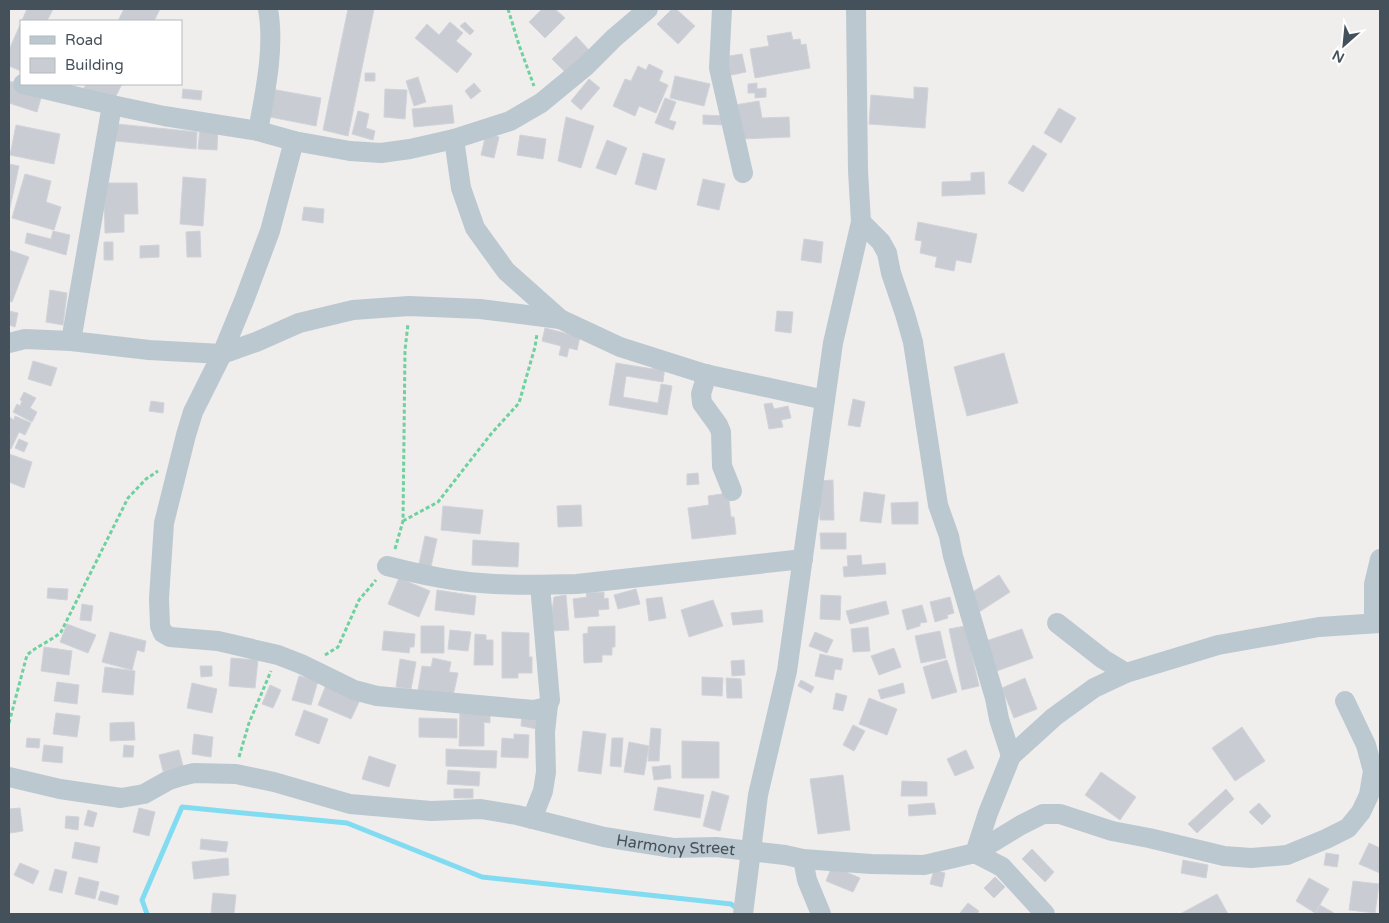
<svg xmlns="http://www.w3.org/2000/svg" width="1389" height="923" viewBox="0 0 1389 923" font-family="'Varela Round',sans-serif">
<rect width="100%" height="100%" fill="#f0eded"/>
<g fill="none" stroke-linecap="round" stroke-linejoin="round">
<path stroke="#82dcf1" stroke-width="5" d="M147,914L142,900L182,807L347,823L482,877L731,904L739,910"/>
</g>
<path fill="#c9ccd2" stroke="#d0d3d9" d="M27,9H53L47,21H21V71L9,66V50Z
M124,9H160L154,21H118Z
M348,9H374L348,136L323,130Z
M542,9H555L565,18L545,38L529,22Z
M672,9H676L695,26L678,44L657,24Z
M450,22L463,33L456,41L472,54L457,73L415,38L427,24L439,35Z
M465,22L474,31L470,35L460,26Z
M791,32L793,40L800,39L801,45L806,44L810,68L755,78L750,49L769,46L767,36Z
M576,36L589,50L567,74L552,59Z
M742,54L746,72L727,76L723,57Z
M649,64L663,71L659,81L668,85L656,113L639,106L635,116L613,106L625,79L631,81L638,66L646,70Z
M365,73H375V81H365Z
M675,76L710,84L704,106L670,98Z
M418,77L426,102L414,106L406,81Z
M589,79L600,88L581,110L571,101Z
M9,81L43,91L37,112L9,103Z
M474,83L481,91L471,99L465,91Z
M757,83V89L766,88V97L755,98V93H748V84Z
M86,84H122L113,102L84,88Z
M914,87L928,88L925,128L869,124L871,95L914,99Z
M183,89L202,91L201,100L182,98Z
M271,89L321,98L316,126L265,116Z
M385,89L407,90L405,119L384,117Z
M665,98L676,102L669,120L676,122L673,130L655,123Z
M759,101L762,118L789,117L790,137L741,139L735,105Z
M452,105L454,123L414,127L412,109Z
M1059,108L1076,118L1061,143L1044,133Z
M358,111L369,114L366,128L375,131L373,140L352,134Z
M703,115L725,116L724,125L703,124Z
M566,117L594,126L581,168L558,161Z
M117,124L197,132L196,149L116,141Z
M16,125L60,134L54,164L10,155Z
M200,128L218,129L217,150L198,149Z
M486,134L499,137L494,158L481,155Z
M520,135L546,139L543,159L517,155Z
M607,140L627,148L616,175L596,168Z
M1033,145L1047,154L1023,192L1008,183Z
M643,153L665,159L656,190L635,184Z
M9,164L19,166L9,212Z
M984,172L985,194L942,196V182L971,181V173Z
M25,174L51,181L46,202L61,207L54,230L12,218Z
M183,177L206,179L203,226L180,224Z
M703,179L725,184L719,210L697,205Z
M104,183H137L138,214H124V232L105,233Z
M304,207L324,209L323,223L302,220Z
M918,222L977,234L971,263L956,260L954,271L935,267L937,257L920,253L922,241L915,240Z
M53,231L70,235L66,255L25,243L27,233L51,239Z
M200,231L201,257H187L186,232Z
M804,239L823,242L821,263L801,260Z
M104,242H113V260H104Z
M159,245V257L140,258V246Z
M9,250L29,257L12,302L9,301Z
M50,290L67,293L63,325L46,322Z
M9,311L18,313L15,327L9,325Z
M777,311L793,312L791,333L775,331Z
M545,328L580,337L577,350L569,348L567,357L559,355L561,346L542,341Z
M1004,353L1018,403L967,416L954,367Z
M33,361L57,368L51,386L28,379Z
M616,363L653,369V364L665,366L663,382L626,376L623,397L658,403L661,384L672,386L667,415L609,405Z
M24,392L36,398L30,408L37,412L32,422L13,412L17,404L20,406L22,401L20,400Z
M853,399L865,402L860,427L848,425Z
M151,401L164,403L163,413L149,411Z
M772,403L774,409L788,406L791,418L781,420L783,427L769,429L764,404Z
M15,416L31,423L25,435L19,432L11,449L9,448V417L14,420Z
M19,439L28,443L24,452L15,448Z
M9,454L32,462L24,488L9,482Z
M698,473L699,484L687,485V474Z
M833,480L834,520H820L819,481Z
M864,492L885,495L881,523L860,521Z
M728,493L731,517H734L736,534L692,539L688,508L709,505L708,496Z
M918,502V524H892L891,503Z
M581,505L582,526L558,527L557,506Z
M443,506L483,510L480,534L441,530Z
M820,533H846V549H821Z
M425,536L437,539L431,567L419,564Z
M473,540L519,543L518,567L472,565Z
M861,555L862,565L885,563L886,574L844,577L843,567L848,566L847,556Z
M999,575L1010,592L979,612L968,595Z
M399,578L430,591L419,617L388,604Z
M48,588L68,589L67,600L47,598Z
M636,589L640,604L618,609L614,595Z
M437,590L476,596L474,615L435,610Z
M604,592V599L608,598L609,609L598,610L599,616L575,618L573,599L587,597L586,593Z
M566,595L569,630L551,631V618L554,597Z
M821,595L841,596L840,620L820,619Z
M662,597L666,618L649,621L646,599Z
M950,597L954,613L947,615L948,618L935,622L930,602Z
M713,600L723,626L689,637L681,610Z
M886,601L889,614L850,624L846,611Z
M82,604L93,606L91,621L80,620Z
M922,605L927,622L920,623V626L907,630L902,610Z
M762,610L763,622L733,625L731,613Z
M67,624L96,635L88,653L60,642Z
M421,626H444V653H421Z
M615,626V647H612V655H602V662L584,663L583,634L588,633V627Z
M965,626L979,686L962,690L949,629Z
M868,627L870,651L853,652L851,629Z
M1022,629L1033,658L994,672L983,642Z
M450,630L471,632L468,651L448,649Z
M384,631L415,634L414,647H410L409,653L382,650Z
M940,631L946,658L921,663L915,636Z
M110,632L146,641L144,652L137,650L132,670L102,662Z
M502,632L529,633V657H532V673H518V678H502Z
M815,632L833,640L827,653L809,646Z
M475,634L486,635V640H493V665H474Z
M44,647L72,651L69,675L41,671Z
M894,648L901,667L879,675L871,656Z
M820,654L843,659L841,670L835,669L833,680L815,676Z
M231,658L258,660L255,688L229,686Z
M433,658L451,662L449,672L458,673L453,696L418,690L422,666L431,667Z
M400,659L416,662L411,689L396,687Z
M744,660L745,675L732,676L731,661Z
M947,660L957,692L932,699L923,667Z
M200,666H212V676L201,677Z
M105,667L135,671L133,695L102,692Z
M299,676L318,681L311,705L292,700Z
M702,677L723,678L722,696L702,695Z
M726,678L741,679L742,698H727Z
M1025,678L1037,709L1014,718L1002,688Z
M801,680L814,687L811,693L798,686Z
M57,682L79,685L77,704L54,701Z
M192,683L217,689L212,713L187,708Z
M903,683L905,693L881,699L878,690Z
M270,685L281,690L273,708L262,704Z
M326,685L360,700L351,719L318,705Z
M836,693L847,696L843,711L833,709Z
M869,698L897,709L887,735L859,724Z
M304,710L328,719L319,744L295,735Z
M460,711L490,712V723L484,722V746H459Z
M56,713L80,716L77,737L53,734Z
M522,713L540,715L538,729L521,726Z
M419,718L457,719V738L419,737Z
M134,722L135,740L110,741V723Z
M853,725L865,731L854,751L843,745Z
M1242,727L1265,761L1235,781L1212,748Z
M651,728L661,729L659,761H648Z
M583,731L606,734L601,774L578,771Z
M194,734L213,737L211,757L192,754Z
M514,734L529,735L528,758L501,757L502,738L514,739Z
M27,738L40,739L39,748L26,747Z
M612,738H623L621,767L610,766Z
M682,741L719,742V778H682Z
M629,742L649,746L644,775L624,772Z
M44,745L63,747L62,763L42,761Z
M124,745L134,746L133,757H123Z
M446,749L497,751L496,768L446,766Z
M179,750L183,766L163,771L159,755Z
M966,750L974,768L955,776L947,759Z
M369,756L396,765L389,787L362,779Z
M670,765L671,778L654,780L652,767Z
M448,770L480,772L479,786L447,784Z
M1101,772L1136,797L1120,820L1085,795Z
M843,775L850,830L818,834L810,779Z
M902,781L927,782V796H901Z
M658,787L704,795L700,818L654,810Z
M454,789H473V798H454Z
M1226,789L1234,799L1197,833L1188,824Z
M712,791L729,796L720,831L703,826Z
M934,803L936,814L909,816L908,805Z
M1259,803L1271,816L1262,825L1249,812Z
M20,808L23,831L10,833L9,809Z
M139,808L155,812L149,836L133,832Z
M88,810L97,813L93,827L84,825Z
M66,816L79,817L78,830L65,828Z
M201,839L228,842L226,852L200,849Z
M75,842L100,847L97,863L72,858Z
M1369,843L1380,848V873L1359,864Z
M1032,849L1054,872L1045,882L1022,859Z
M1326,853L1339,855L1337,867L1324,865Z
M228,858L229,875L194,879L192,862Z
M1183,860L1208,865L1206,878L1181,873Z
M20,863L39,871L33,884L14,875Z
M832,866L860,878L853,892L826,881Z
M55,869L67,872L62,893L49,890Z
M934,870L945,873L942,887L930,884Z
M79,877L99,882L95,899L75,894Z
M995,877L1005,887L994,898L984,888Z
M1309,878L1329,889L1315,913L1296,901Z
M1353,881L1379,884L1375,913L1349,910Z
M101,891L119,896L117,905L98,900Z
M213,893L236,895L234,914H211Z
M1217,894L1228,914H1180Z
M968,903L979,911L977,914H959Z
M1320,905L1334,913V914H1315Z"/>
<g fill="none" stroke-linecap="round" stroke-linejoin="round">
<path stroke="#6ed19e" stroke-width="3" stroke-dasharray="4 2.5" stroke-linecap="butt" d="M508,9L519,45L534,86
M403,521L438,502L491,434L519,403L535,347L537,334
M395,549L403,521L405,350L408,324
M325,655L338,647L359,600L376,580
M9,723L27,655C37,646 51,641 61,632L128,498L146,479L158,471
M239,757L249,723L271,671"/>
<g stroke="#bcc8d0" stroke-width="20">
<path d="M722,9L719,68L743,173"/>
<path d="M23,84L112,105L164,116L258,131L294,141L350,151L381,153L410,149L454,139L510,121L541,103L586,66L614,38L648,9"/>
<path d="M258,131C265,93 275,48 268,9"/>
<path d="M454,139L461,188L475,228L506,271L560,319L620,347L705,374L825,400"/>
<path d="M294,141L270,231L245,298L222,354L193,412L186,435L164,523L159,598L160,626L163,633L170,637L218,641L278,655L301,664L354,690L377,696L534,710C542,708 547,708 550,700L540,585"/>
<path d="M861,222L881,242L887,253L891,273L905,314L913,342L938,505L949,536L953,556L995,698L999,719L1011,756"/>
<path d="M71,341L112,105"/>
<path d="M9,343L25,339L71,341L149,350L222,354L256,342L299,323L353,310L409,306L480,309L560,319"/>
<path d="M707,374L701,394L702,403L718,425L721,432L722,466L732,491"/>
<path d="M387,566C418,574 450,581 481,583C513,586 545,585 577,584L803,559"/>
<path d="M1057,623L1103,659L1126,673"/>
<path d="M1374,623V584L1380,559"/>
<path id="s1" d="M9,777L60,789L121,798L144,794L169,780L182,776L194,773L236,774L274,782L350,804L431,811L481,809L517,815L604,837L673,848L716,847L785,855L803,859L871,864L924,865L975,853L988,813L1011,756L1054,717L1094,688L1126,673L1218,645L1319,627L1380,623"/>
<path d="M532,819L543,791L546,772L545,732L548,705"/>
<path d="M975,853L1021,825L1043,814H1060L1112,831L1149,838L1224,856L1251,858L1287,855L1326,839L1348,828L1361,812L1369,795L1373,771L1366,745L1345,701"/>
<path d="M975,853L1002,867L1045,914"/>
<path d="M803,859L807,880L821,914"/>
<path d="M743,914L758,795L787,671L833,343L861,222L858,171L856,9"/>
</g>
</g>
<g text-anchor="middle" stroke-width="5" stroke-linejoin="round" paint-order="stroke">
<g font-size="16" fill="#44515b" stroke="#fff">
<text dy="6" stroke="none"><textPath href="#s1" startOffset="682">Harmony Street</textPath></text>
</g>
</g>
<rect width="1389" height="923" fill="none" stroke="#44515b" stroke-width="20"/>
<rect x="20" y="20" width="162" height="65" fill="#ffffff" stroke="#b4b9bd"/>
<rect x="30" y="36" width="25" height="8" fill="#bcc8d0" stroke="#b4b9bd"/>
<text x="65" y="45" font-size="15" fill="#44515b">Road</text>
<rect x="30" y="58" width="25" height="15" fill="#c9ccd2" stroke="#b4b9bd"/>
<text x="65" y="70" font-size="15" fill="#44515b">Building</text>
<g transform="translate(1344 45) rotate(207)" stroke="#ffffff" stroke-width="4" paint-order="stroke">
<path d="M0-4L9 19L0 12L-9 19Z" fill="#44515b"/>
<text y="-8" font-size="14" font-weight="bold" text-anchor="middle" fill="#44515b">N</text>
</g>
</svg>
